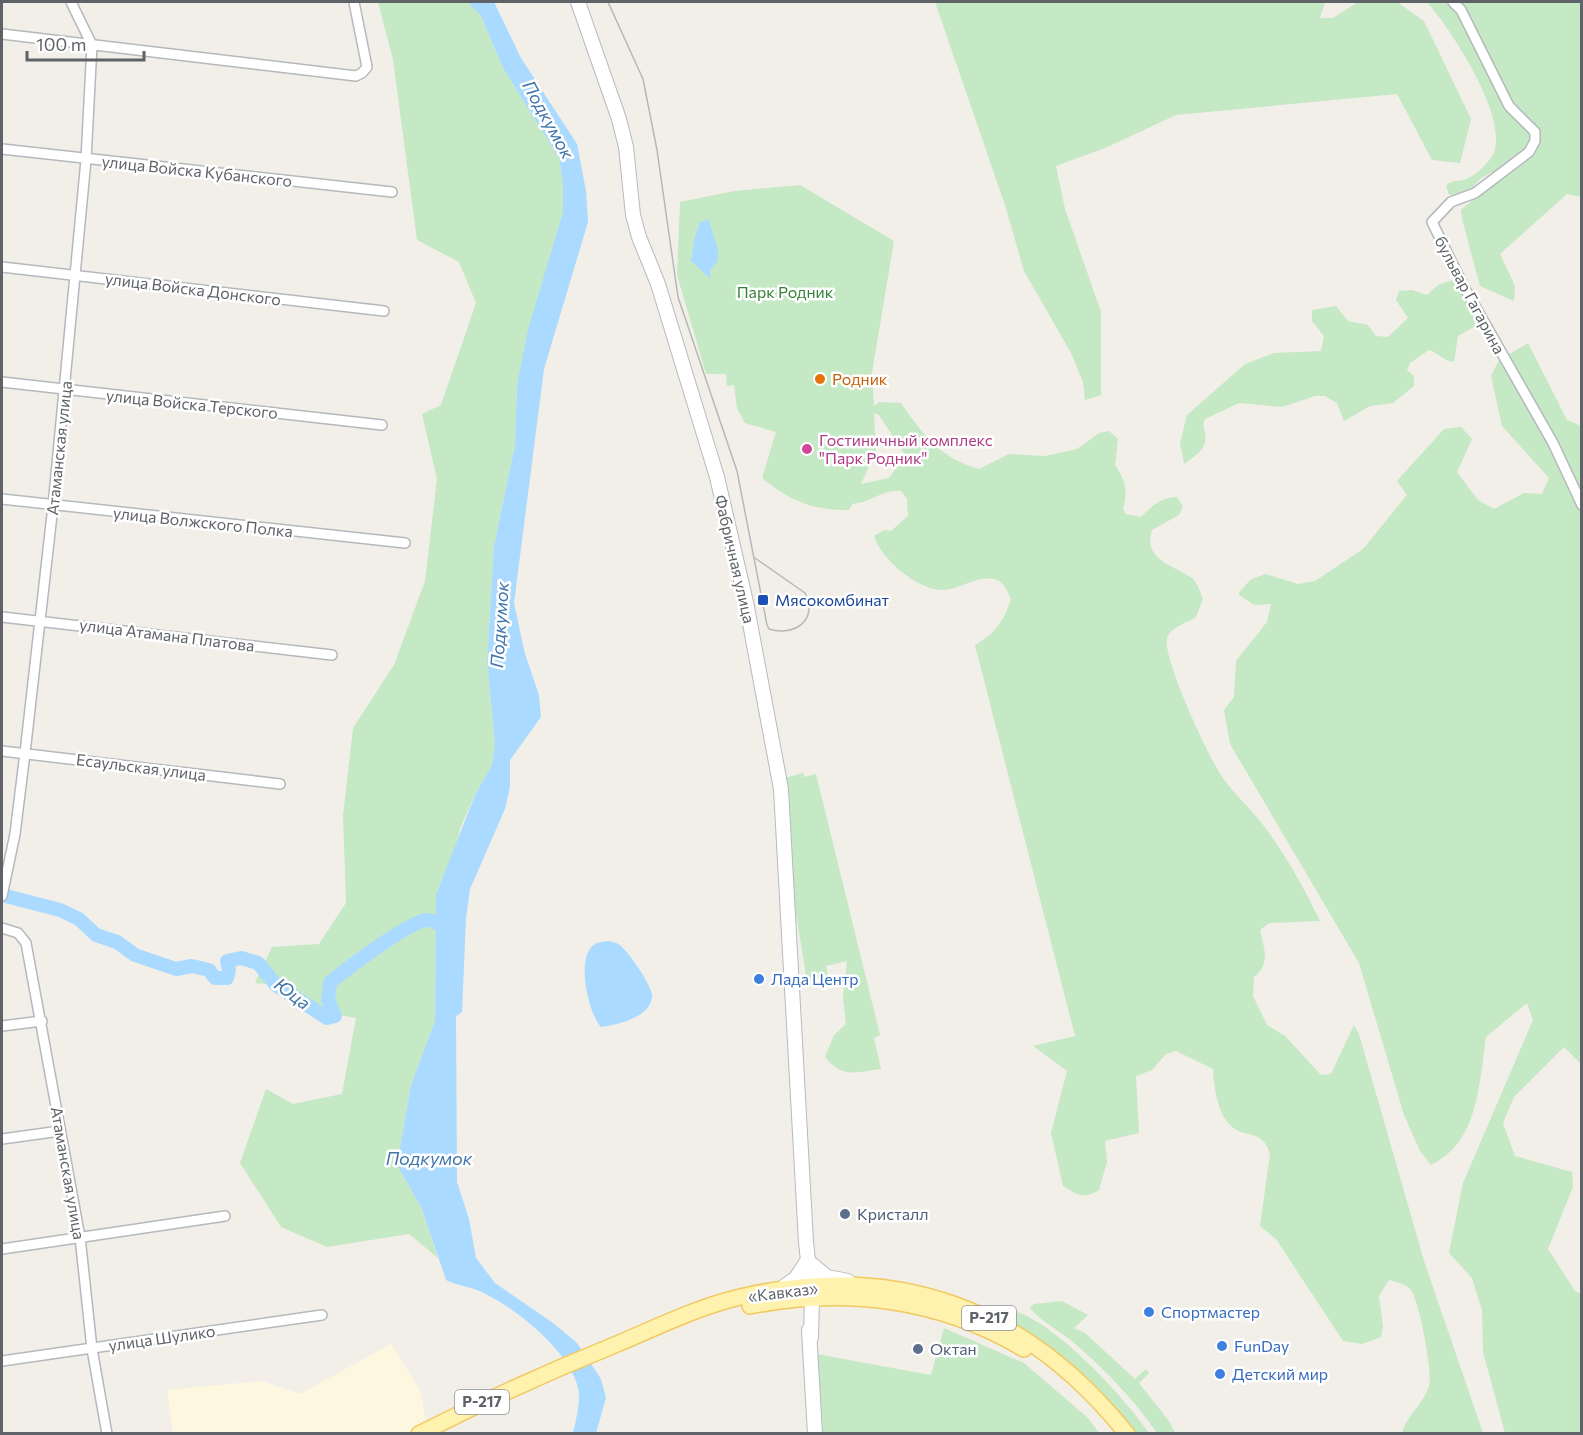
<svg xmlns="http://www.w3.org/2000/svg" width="1583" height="1435" viewBox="0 0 1583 1435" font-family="Commissioner,sans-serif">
<rect width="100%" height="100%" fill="#f1efe8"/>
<path fill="#fef7e0" d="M391,1344L420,1390L428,1433H173L167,1390L261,1381L300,1394Z"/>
<path fill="#c5e8c5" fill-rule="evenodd" d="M378,2H468L481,16L503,68L559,158L563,184V212L517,385L515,445L494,546L487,661L495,744L492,765L475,795L461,826L436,924L435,1021L411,1085L397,1165L421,1207L438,1258L409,1234L327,1247L281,1227L240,1163L266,1089L293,1104L342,1094L356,1018L327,1013L290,986L255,983L272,947L319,944L346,903L343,815L353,728L394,665L425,581L437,479L422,414L441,405L476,303L459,262L417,240L393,60Z
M935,2H1325L1320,18H1333L1358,2H1397L1424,21L1471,119L1460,163L1432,160L1397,94L1176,115L1105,148L1056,166L1065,209L1101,312V395L1085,400L1083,382L1071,353L1024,271L1005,205Z
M1427,2H1581V197L1567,194L1500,254L1515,286L1514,301L1480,286L1462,219L1461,210L1489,186L1494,175L1492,172L1481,178L1466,194L1449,195L1446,186C1452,179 1458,182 1466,179C1475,176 1485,166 1491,158C1515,125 1450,28 1427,2Z
M800,185L894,241L872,373L874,406L879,402L901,403C923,435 940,458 979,469L1009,454L1045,456L1077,449L1099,433L1109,431L1118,439L1115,465C1126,482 1128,489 1123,509L1125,514L1141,517C1152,506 1159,498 1177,497L1183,506L1179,515L1152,530C1142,559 1173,565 1192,578C1197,582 1200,592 1203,599L1196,617C1187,622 1170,628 1167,638C1162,658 1211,763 1225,781C1237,797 1252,810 1264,826C1286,856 1304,888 1320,921L1269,923L1260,930C1264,949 1271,964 1254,977L1253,996L1267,1025L1285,1036L1321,1075L1331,1074L1354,1025L1359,1034L1424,1261L1483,1433H1402C1407,1415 1423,1405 1429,1386C1433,1373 1419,1298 1410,1289C1406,1284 1396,1282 1389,1280L1379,1296L1383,1327L1381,1337L1362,1344L1343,1341L1276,1239L1260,1226L1270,1154C1263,1128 1243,1139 1230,1125C1217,1112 1214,1086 1213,1069L1176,1051L1166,1054L1152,1070L1136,1076L1139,1133L1105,1141L1107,1162L1099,1190C1084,1200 1076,1194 1063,1186L1051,1133L1067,1071L1033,1046L1075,1036L975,645C995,634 1004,621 1011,599C1007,591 1004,581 994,579C978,575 961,589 944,590C918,591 881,559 874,536L884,530L891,531L908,516L907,499L901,491C883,489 870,503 852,504L849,510C812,510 790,501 762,478L776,432L745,423L737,408L734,385L727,386L726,374H706L677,275L680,202L734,191ZM874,413L879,415L905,455L889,478L861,484L876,451Z
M1456,279L1479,324L1458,336L1454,362C1443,361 1439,353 1429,350L1410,363L1407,370L1414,376V386L1393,403L1370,406L1344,421L1337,403L1325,396H1315L1282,407L1239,403L1205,419C1202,425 1204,427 1205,434C1208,449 1195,456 1184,464L1180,443L1187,415L1245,364L1274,353L1321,351L1324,336L1312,321V310L1336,306L1348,321L1368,325L1376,336L1388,337L1408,318L1396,300L1399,291L1412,290L1427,295L1438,285Z
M1528,343L1567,420L1581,426L1582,1065L1564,1047L1514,1097L1503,1123L1515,1156L1572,1172L1573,1187L1548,1249L1575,1291L1581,1294V1433H1505L1483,1352L1482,1310L1472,1278L1449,1253L1463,1183L1533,1020L1527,1003L1486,1037C1479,1083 1479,1142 1431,1165L1420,1151L1404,1115L1359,963L1230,744L1224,710L1234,697L1236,661L1267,622L1271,604L1254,605L1238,594L1250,580L1265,574L1298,584L1315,581L1363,549L1407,495L1397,481L1444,429L1461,427L1472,439L1457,472L1478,500L1494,509L1524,493L1542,494L1549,478L1502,426L1491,376L1499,360Z
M803,773L804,777L816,774L880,1035L874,1038L881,1069C855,1072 843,1079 825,1057L834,1035L846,1024L843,998L847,961L826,966L828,976L807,981L794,902L785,778Z
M1062,1301L1088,1315L1074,1328L1085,1333L1135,1379L1146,1369L1149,1373L1139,1383L1169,1421L1175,1433H1157C1133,1398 1105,1370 1073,1342C1061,1332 1038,1319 1030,1308L1034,1304Z
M1000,1308C1045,1309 1124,1397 1149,1433H1134L1117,1410L1056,1352L992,1312Z
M944,1328L1024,1363L1088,1418L1099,1433H819L816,1354L931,1375Z"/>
<path fill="#aadaff" d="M468,2H494L521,58L577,144L586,191L588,222L544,369L514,603L525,654L539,695L541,717L510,760V787L505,809L470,889L466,918L462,1012L456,1016L457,1182L469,1219L476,1258L495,1283L553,1323L577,1343L601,1379L606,1398L596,1433H573C576,1419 581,1403 578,1388C570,1350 511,1304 477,1290C467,1286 456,1285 446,1280L421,1207L397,1165L411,1085L435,1021L436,895L475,795L492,765L495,744L487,661L494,546L515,445L517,385L528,330L563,212V184L559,158L503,68L481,16Z
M709,219C711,236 728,257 710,270L711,279L691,261L695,237L700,222Z
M608,941C613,942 618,943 621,946C630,954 654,988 652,998C649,1018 616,1025 601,1027C588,1013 575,956 595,944C598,942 604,942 608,941Z"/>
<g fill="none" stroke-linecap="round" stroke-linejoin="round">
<path stroke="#aadaff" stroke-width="14" d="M2,895L60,910L79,919L96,935L117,942L135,955L176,969L192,966L209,970L215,978H227L229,970L227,961L241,958L258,963L276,985L327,1018L335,1016L328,1000L330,983C342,972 414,918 427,920C435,920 445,928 452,932"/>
<g stroke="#b5b8bc" stroke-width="12">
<path id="street" d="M1453,2L1461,10L1509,106L1535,132V141L1529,152L1475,193L1451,202L1432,222L1463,285L1553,443L1582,505
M2,34L356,76L362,73L367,67L354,2
M2,149L392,192
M2,267L384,311
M2,382L382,425
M2,499L405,543
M2,617L332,655
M2,751L280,784
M2,896L15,834L25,753L53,506L86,160L92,45L71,2
M2,928L18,933L26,943L80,1237L92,1349L107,1434
M2,1026L42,1021
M2,1139L60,1131
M2,1249L225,1216
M2,1361L322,1315"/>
</g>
<g stroke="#b6babf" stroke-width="16">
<path id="secondary" d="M578,2L619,119L626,147L633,215L639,237L658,284L717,477L746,602L781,789L806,1242L812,1298L811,1337
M810,1263L827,1277L848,1281
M781,1289L796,1278L806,1263
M809,1330L815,1434"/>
</g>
<g stroke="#f2c960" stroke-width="18">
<path id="primary" d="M750,1306C845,1287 940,1299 1024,1349
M419,1434C484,1401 550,1371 617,1344C657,1327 698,1307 740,1297C898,1260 1027,1309 1127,1434"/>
</g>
<use href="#street" stroke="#fff" stroke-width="9"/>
<use href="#secondary" stroke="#fff" stroke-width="14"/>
<use href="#primary" stroke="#fff2af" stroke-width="15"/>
<path stroke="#b6b7b8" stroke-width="1.5" d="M608,2L643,79L657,150L678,297L737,471L767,625L769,629C794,637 819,620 805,593L755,558"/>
</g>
<circle fill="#e8710a" stroke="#fff" stroke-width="2" cx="820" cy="379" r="6"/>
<circle fill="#d1479c" stroke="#fff" stroke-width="2" cx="807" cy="449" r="6"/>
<rect fill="#1a4fb4" stroke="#fff" stroke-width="2" x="757" y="594" width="12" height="12" rx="3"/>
<g fill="#3f7fe0" stroke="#fff" stroke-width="2">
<circle cx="759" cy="979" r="6"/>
<circle cx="1149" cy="1312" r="6"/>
<circle cx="1222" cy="1346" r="6"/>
<circle cx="1220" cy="1374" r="6"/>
</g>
<g fill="#5c6f8a" stroke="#fff" stroke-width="2">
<circle cx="845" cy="1214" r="6"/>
<circle cx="918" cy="1349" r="6"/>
</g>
<g text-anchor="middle" stroke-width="5" stroke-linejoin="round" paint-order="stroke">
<g fill="#fff" stroke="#8f9295" stroke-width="1.5">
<rect x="962" y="1306" width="54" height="24" rx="4.5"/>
<rect x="455" y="1390" width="54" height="24" rx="4.5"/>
</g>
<g font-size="15" font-weight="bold" fill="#5f6368">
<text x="989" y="1323">Р-217</text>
<text x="482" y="1407">Р-217</text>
</g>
<g font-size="16" fill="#5f6368" stroke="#fff">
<text transform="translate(197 171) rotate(6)" y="6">улица Войска Кубанского</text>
<text transform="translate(193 289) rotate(7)" y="6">улица Войска Донского</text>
<text transform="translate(1470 295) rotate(62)" y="6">бульвар Гагарина</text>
<text transform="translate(192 404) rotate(6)" y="6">улица Войска Терского</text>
<text transform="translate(59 448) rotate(-84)" y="6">Атаманская улица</text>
<text transform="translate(203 522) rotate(6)" y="6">улица Волжского Полка</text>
<text transform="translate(735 559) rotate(77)" y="6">Фабричная улица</text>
<text transform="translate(167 635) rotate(7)" y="6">улица Атамана Платова</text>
<text transform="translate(141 767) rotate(7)" y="6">Есаульская улица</text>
<text transform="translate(68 1173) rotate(80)" y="6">Атаманская улица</text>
<text transform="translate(783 1292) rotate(-7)" y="6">«Кавказ»</text>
<text transform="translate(162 1338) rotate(-8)" y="6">улица Шулико</text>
</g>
<g font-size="16" fill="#348238" stroke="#fff">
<text x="785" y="298">Парк Родник</text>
</g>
<g font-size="16" fill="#c56008" stroke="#fff" text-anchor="start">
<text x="832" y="385">Родник</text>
</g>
<g font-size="16" fill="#b23c85" stroke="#fff" text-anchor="start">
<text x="819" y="446">Гостиничный комплекс<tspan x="819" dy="18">"Парк Родник"</tspan></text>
</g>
<g font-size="16" fill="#164399" stroke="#fff" text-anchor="start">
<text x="775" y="606">Мясокомбинат</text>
</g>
<g font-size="16" fill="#366cbe" stroke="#fff" text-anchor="start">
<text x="771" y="985">Лада Центр</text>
<text x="1161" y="1318">Спортмастер</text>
<text x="1234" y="1352">FunDay</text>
<text x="1232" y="1380">Детский мир</text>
</g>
<g font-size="16" fill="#4e5e75" stroke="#fff" text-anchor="start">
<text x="857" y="1220">Кристалл</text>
<text x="930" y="1355">Октан</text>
</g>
<g font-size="18" font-style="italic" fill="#4174aa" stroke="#fff">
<text transform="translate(548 120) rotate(61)" y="6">Подкумок</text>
<text transform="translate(500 625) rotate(-86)" y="6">Подкумок</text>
<text transform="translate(292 994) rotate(37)" y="6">Юца</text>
<text x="429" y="1165">Подкумок</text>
</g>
</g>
<rect width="1583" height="1435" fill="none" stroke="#5f6368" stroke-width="6"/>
<path d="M27 51v9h117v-9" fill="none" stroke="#5f6368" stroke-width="3"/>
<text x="36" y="51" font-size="18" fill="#5f6368" stroke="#ffffff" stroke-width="4.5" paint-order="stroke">100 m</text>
</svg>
